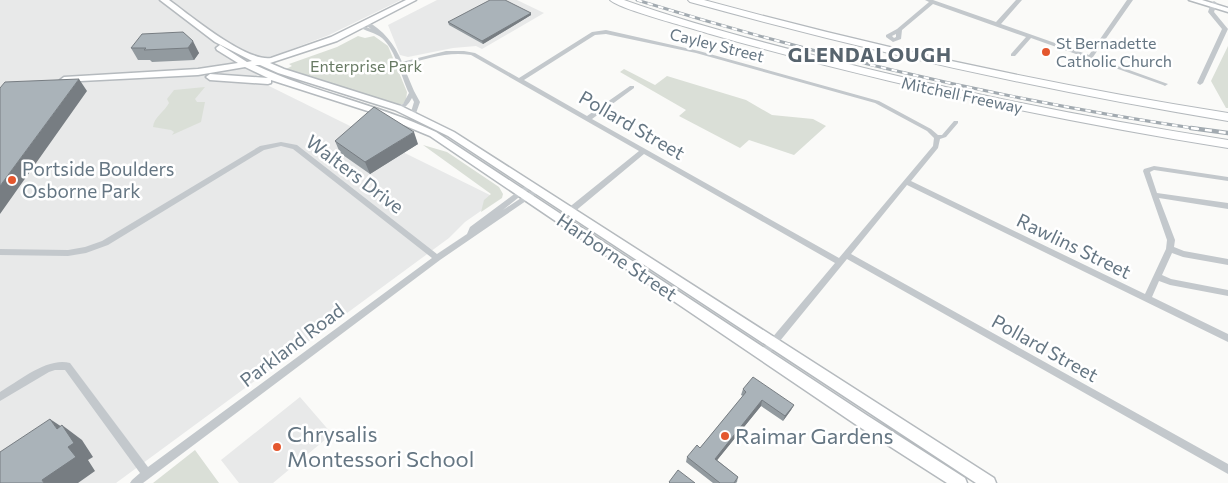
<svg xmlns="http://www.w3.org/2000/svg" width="1228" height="483" viewBox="0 0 1228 483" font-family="Commissioner,sans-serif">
<rect width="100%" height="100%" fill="#fafaf8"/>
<path fill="#e8e9e9" d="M0,0H401L329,35L284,52L249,82L267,85L498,199L465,222L449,238L116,483H0Z
M437,0H517L544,13L482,49L476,46L453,48L408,57L400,55L388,25Z
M300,397L332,434L273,483H239L221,460Z"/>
<path fill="#dadfd7" d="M358,36L365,38L374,36L388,46L407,92L406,100L403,104H397L286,69L292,66L289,64L337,47Z
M1228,46V108H1226L1211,81Z
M624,69L655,85L667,76L746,100L772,115L813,119L826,126L794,155L749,140L740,148L679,116L686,110L620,72Z
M205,87L195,99L197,102H205L201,122L172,135L174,132L171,130L153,127C154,117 164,112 169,103L167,99L174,90Z
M423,145L447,152L499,187L503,194L502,198L481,212L484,200L491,194Z
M195,450L219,483H153Z"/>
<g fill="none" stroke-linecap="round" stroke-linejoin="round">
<g stroke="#b5babe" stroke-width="3">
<path id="primary" d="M160,0H169C191,16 246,62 271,58L331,37L406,0H416L337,41L270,63L284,69L401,106L454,132L994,478L996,483H976L448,136L395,110L278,73L260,65H255C314,93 378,104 436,132L868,416L965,478L967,483H947L858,426L430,136L377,114L271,80V83L268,84L210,80L206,77L210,74L268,78L245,67L198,75L61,82L60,80L64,77L198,69L238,63L217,50L216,48L220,45L247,62L252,61L215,42Z
M1189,0H1202L1228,8V12Z"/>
</g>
<g stroke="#b4b9bd" stroke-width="2">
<path id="highway" d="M610,0H624C686,22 749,39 813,55C950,91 1088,118 1228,140V148C1053,120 881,83 710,34C692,28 621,10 610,0Z
M688,0H704C877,47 1051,85 1228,113V121C1046,91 867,51 690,2Z"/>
</g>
<path fill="#c3c8cc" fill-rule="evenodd" d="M925,0H933L996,22L1016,0H1022L1001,24L1089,55L1127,0H1133L1093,57L1168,84L1165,86L1163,85L1031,38L1015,56H1011V54L1026,37L933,4L902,30L901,39L893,42L886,37V35L897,29L929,2ZM896,34V37L894,38L892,36Z
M1214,1L1217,3L1214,12L1228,29L1203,83L1200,85L1197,83L1222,29L1208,12L1211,3Z
M366,21C383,29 395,45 402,62L446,51H464L475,53L519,78L592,32L606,30L699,51L879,101L931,129L938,135H942L954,121H958V123L946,137L940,139L938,148L911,181L1145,294L1166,249L1167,240L1143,171L1144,169L1154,166L1228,177V181L1154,170L1150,172L1157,193L1228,203V209L1159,198L1175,240L1174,247L1184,251L1228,259V265L1183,257L1172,253L1162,275L1171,279L1228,290V296L1170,285L1159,281L1152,297L1228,334V342L907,185L851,254L1228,464V474L847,259L766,358L763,359L760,358L759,355L760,352L835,263L644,154L573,213H567L566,211L567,209L639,151L471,55C448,51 426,59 403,65L414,91L420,102L415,116L413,117L410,115L414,102L412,98C408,105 404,110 396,109V107L403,104L409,93C401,77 396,50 382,38C376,33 365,31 357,26L360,24L371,29L364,24L363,23ZM606,34L696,53L875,103L927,131L934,138L933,146L839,258L592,119L634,88V86H630L587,116L524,80L595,35Z
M281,142L297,145L437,254L467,234L470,227L529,183H531L534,185L503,210L536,188H540L542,190L440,260L143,483H130L132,480L140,473L65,370H55L49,372L0,401V392C19,381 47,357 70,363L148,467L432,258L293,149L281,146L264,150L108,245L86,253L68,256L0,255V249L68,250L85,247L102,241L260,146Z"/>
<use href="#primary" fill="#fff" fill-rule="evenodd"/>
<use href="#highway" fill="#fff" fill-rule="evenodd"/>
<g stroke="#a2aab0" stroke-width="3">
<path id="rail-far1" d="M637,0C820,57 1009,101 1199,129"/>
</g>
<g stroke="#a2aab0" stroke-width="4.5">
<path id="rail" d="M1191,128L1228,133"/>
</g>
<use href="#rail-far1" stroke="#fff" stroke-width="2" stroke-dasharray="5.5" stroke-linecap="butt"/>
<use href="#rail" stroke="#fff" stroke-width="2.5" stroke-dasharray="7" stroke-linecap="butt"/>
</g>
<path fill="#929a9f" d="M531,13V15L483,44L449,25L448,22Z
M183,32L199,53L194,60L152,62L150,60H138L131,48Z
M335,141L418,144L370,174L340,153Z
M743,389L794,405L791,410L783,421L761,406L717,460L738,477L737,482L736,483H713L686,462L687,457L700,448L743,396L741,395Z"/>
<path fill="#777d82" d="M531,13V15L483,44L482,41Z
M193,41L199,53L194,60L188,48Z
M79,79L87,91L0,214V186Z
M414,132L418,144L370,174L365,162Z
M762,400L761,406L714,464L715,459Z
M794,405L791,410L783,421L785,416Z
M50,419L65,429L62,425L82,440L93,457L88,460L95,471L78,483H44L42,480L57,429Z"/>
<path fill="#aab3b9" stroke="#777d82" d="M490,0H505L531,13L482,41L448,22Z
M183,32L193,41L188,48L144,50L146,48H131L142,34Z
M79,79L0,186V88L5,82Z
M374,107L414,132L365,162L335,141Z
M753,377L794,405L785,416L762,400L715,459L738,477L734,483H720L687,457L697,445L700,448L746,392L743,389Z
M50,419L57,429L62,425L74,443L68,447L76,457L42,480L44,483H0V452Z
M678,470L695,483H670L669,482Z"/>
<g fill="#e4572e" stroke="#fff" stroke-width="2">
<circle cx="1046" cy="52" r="5"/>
<circle cx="12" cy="180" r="5"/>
<circle cx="725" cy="436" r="5"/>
<circle cx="277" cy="447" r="5"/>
</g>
<g text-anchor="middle" stroke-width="5" stroke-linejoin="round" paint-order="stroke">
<g font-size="16" fill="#657683" stroke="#fff" text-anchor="start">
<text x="1056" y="49">St Bernadette<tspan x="1056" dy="18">Catholic Church</tspan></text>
</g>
<g font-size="16" fill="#657683" stroke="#fff">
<text transform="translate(717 45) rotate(14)" y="6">Cayley Street</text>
<text transform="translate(962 95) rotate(12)" y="6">Mitchell Freeway</text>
</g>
<g font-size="16" fill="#687a64" stroke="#fff">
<text x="366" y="72">Enterprise Park</text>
</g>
<g font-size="19" fill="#657683" stroke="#fff">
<text transform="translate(632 125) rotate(30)" y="7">Pollard Street</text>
<text transform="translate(355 174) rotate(37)" y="7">Walters Drive</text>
<text transform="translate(1074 246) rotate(26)" y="7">Rawlins Street</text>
<text transform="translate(617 257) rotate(34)" y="7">Harborne Street</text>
<text transform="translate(292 345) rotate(-37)" y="7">Parkland Road</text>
<text transform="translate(1045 348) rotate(29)" y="7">Pollard Street</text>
</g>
<g font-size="19" fill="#657683" stroke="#fff" text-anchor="start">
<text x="22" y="176">Portside Boulders<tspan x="22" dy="22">Osborne Park</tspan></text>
</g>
<g font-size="20" font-weight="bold" letter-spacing="1" fill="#57646e" stroke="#fff">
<text x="870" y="62">GLENDALOUGH</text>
</g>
<g font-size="22" fill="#657683" stroke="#fff" text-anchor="start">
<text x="287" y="442">Chrysalis<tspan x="287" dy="25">Montessori School</tspan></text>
<text x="735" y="444">Raimar Gardens</text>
</g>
</g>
</svg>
